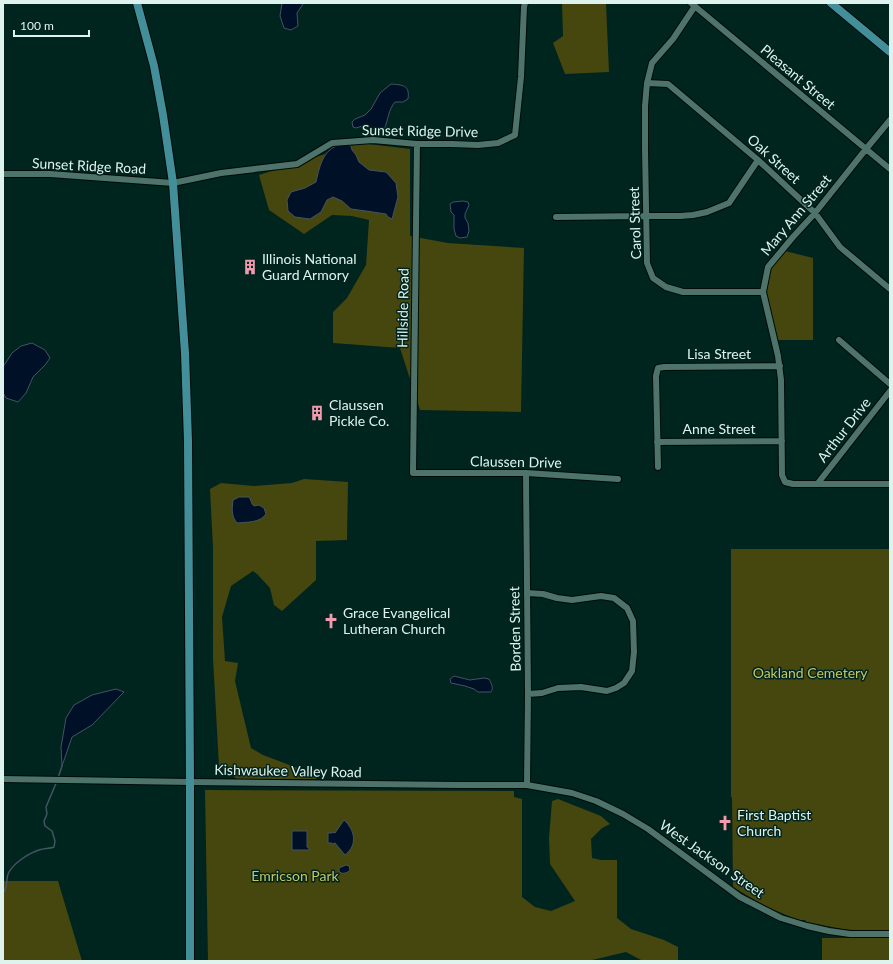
<svg xmlns="http://www.w3.org/2000/svg" width="893" height="964" viewBox="0 0 893 964" font-family="Lato,sans-serif">
<rect width="100%" height="100%" fill="#00241e"/>
<path fill="#46460f" d="M562,3H606L609,72L565,74L553,43L563,36Z
M360,143L410,149V236L448,243L524,248L521,412L420,410L400,348L333,343V312L347,298L366,265L369,220L352,216L332,215L304,234L269,210L259,175Z
M785,251L813,258V340H778L767,297V284L770,269Z
M304,479L348,482L347,540L316,541V580L282,611L274,605L270,588L257,574L253,571L231,586L222,617L225,661L238,663L235,681L251,748L263,755L311,773L317,779H237L219,766L213,659V548L210,489L221,483L254,486L292,483Z
M731,549H890V932H869L842,929L806,922L805,920H798L765,906L733,887L732,797H731Z
M205,790L514,791V797L522,799V897L535,907L551,911L575,901L550,864L549,838L552,801L558,799L601,816L610,824L602,828L591,839L592,858L601,860H617V918L631,929L664,940L678,947V961H643L626,952L588,961H208Z
M3,881H58L82,961H3Z
M822,938H890V961H822Z"/>
<path fill="#001027" stroke="#435463" d="M282,3H302L303,4L297,13L298,26L291,30L284,28L280,16Z
M391,84C403,85 410,85 408,99L403,102H395C388,110 388,121 384,130L376,131L366,125L356,128L353,127L352,122L355,119L365,115L371,109L380,93Z
M346,144L351,146L352,150L356,155L359,162L369,170L386,172L396,183L398,197L392,219L388,217L386,214L366,211L351,209L342,201L333,197L327,200L321,212L310,219L295,217L288,211L287,200L291,192L305,188L316,182C319,169 322,152 336,146C339,145 343,145 346,144Z
M463,201L468,202L469,205L465,214V218L468,223L469,231L467,237L460,238L456,236L454,229V215L451,212L450,204L453,202Z
M32,343L45,350L50,358L45,365L33,377L26,393L18,402L6,398L3,393V367L12,353L21,346Z
M239,497H249C251,499 251,504 254,506L259,505L264,508L266,514C260,523 247,522 237,523C231,516 232,508 233,500Z
M454,676L470,680L484,678L489,679C491,683 494,688 491,692H478L474,689L465,686L451,683L450,679Z
M116,689L124,692L92,725L72,737L62,766L61,747L66,718L74,705L92,695Z
M344,820C355,830 358,845 345,855L335,843H334V844H332V843H328V833H332V832L335,833Z
M292,831H307V847L309,848V850H292Z
M346,865L349,866L350,870C348,872 345,874 341,873L339,871V868Z"/>
<g fill="none" stroke-linecap="round" stroke-linejoin="round">
<path stroke="#435463" stroke-width="1.5" d="M58,778L62,766
M3,893C9,886 5,879 9,872C14,863 29,853 39,850C44,848 49,849 54,847L55,841L52,831L45,826L44,821L47,814L46,807L57,781"/>
<g stroke="#000b08" stroke-width="8">
<path id="minor" d="M691,3L890,169
M695,6L673,39L652,63L647,83L645,106V149L647,263L653,278L666,287L683,292H763
M647,83L668,84L758,160L815,213L840,247L890,289
M890,120L866,149L815,213L793,237L768,267L763,292L778,356L781,380L782,475L785,482L793,484H890
M417,144L413,473H526L618,479
M3,174H50L173,183
M173,183L221,173L297,164L332,143L373,140L417,144H452L478,145L498,143L515,135L521,77L524,7L525,3
M556,217L646,216H680L693,215L707,212L729,203L758,160
M839,340L890,384
M657,442L782,441
M658,467L656,376L658,368L664,367L780,366
M526,473L528,694L527,785
M818,483L890,391
M527,593L543,594L557,598L572,600L601,596L614,598L627,608L633,621L634,652L632,671L624,683L616,688L607,691L581,687L558,688L542,693L528,694
M3,779L190,782L459,785H527L572,793L596,801L623,814L648,829L740,897L781,918L807,926L829,931L850,934H890"/>
</g>
<g stroke="#000b08" stroke-width="10">
<path id="major" d="M137,3L154,66L163,115L173,183L185,353L188,441L190,782V961
M831,3L890,52"/>
</g>
<use href="#minor" stroke="#4d736b" stroke-width="6"/>
<use href="#major" stroke="#438f99" stroke-width="8"/>
</g>
<defs>
<g id="building-bare" transform="scale(1.2)"><path d="M-4-6H4V6H1V3H-1V6H-4ZM-2.5-4.3h1.7v1.8h-1.7ZM.8-4.3h1.7v1.8H.8ZM-2.5-1h1.7V.8h-1.7ZM.8-1h1.7V.8H.8Z" fill="#f29aae" stroke="#00241e" stroke-width="2.5" paint-order="stroke"/></g>
<g id="church-bare" transform="scale(1.2)"><path d="M-1.2-6h2.4v3.5h3.3v2.4h-3.3V6h-2.4V-.1h-3.3v-2.4h3.3Z" fill="#f29aae" stroke="#00241e" stroke-width="2.5" paint-order="stroke"/></g>
</defs>
<g fill-rule="evenodd">
<use href="#building-bare" x="250" y="267"/>
<use href="#building-bare" x="317" y="413"/>
<use href="#church-bare" x="331" y="621"/>
<use href="#church-bare" x="725" y="823"/>
</g>
<g text-anchor="middle" stroke-width="3" stroke-linejoin="round" paint-order="stroke">
<g font-size="14" fill="#dff3ee" stroke="#00241e">
<text transform="translate(798 77) rotate(40)" y="5">Pleasant Street</text>
<text transform="translate(420 131) rotate(1)" y="5">Sunset Ridge Drive</text>
<text transform="translate(774 159) rotate(42)" y="5">Oak Street</text>
<text transform="translate(89 166) rotate(3)" y="5">Sunset Ridge Road</text>
<text transform="translate(796 215) rotate(-50)" y="5">Mary Ann Street</text>
<text transform="translate(635 223) rotate(-92)" y="5">Carol Street</text>
<text transform="translate(403 308) rotate(-89)" y="5">Hillside Road</text>
<text x="719" y="359">Lisa Street</text>
<text x="719" y="434">Anne Street</text>
<text transform="translate(844 430) rotate(-52)" y="5">Arthur Drive</text>
<text transform="translate(516 462) rotate(1)" y="5">Claussen Drive</text>
<text transform="translate(515 629) rotate(-91)" y="5">Borden Street</text>
<text transform="translate(288 771) rotate(1)" y="5">Kishwaukee Valley Road</text>
<text transform="translate(712 859) rotate(35)" y="5">West Jackson Street</text>
</g>
<g font-size="14" fill="#dff3ee" stroke="#00241e" text-anchor="start">
<text x="262" y="264">Illinois National<tspan x="262" dy="16">Guard Armory</tspan></text>
<text x="329" y="410">Claussen<tspan x="329" dy="16">Pickle Co.</tspan></text>
<text x="343" y="618">Grace Evangelical<tspan x="343" dy="16">Lutheran Church</tspan></text>
<text x="737" y="820">First Baptist<tspan x="737" dy="16">Church</tspan></text>
</g>
<g font-size="14" fill="#c6c65f" stroke="#00241e">
<text x="810" y="678">Oakland Cemetery</text>
<text x="295" y="881">Emricson Park</text>
</g>
</g>
<rect width="893" height="964" fill="none" stroke="#dff3ee" stroke-width="8"/>
<path d="M14 30v6h75v-6" fill="none" stroke="#dff3ee" stroke-width="2"/>
<text x="20" y="30" font-size="12" fill="#dff3ee" stroke="#00241e" stroke-width="3" paint-order="stroke">100 m</text>
</svg>
